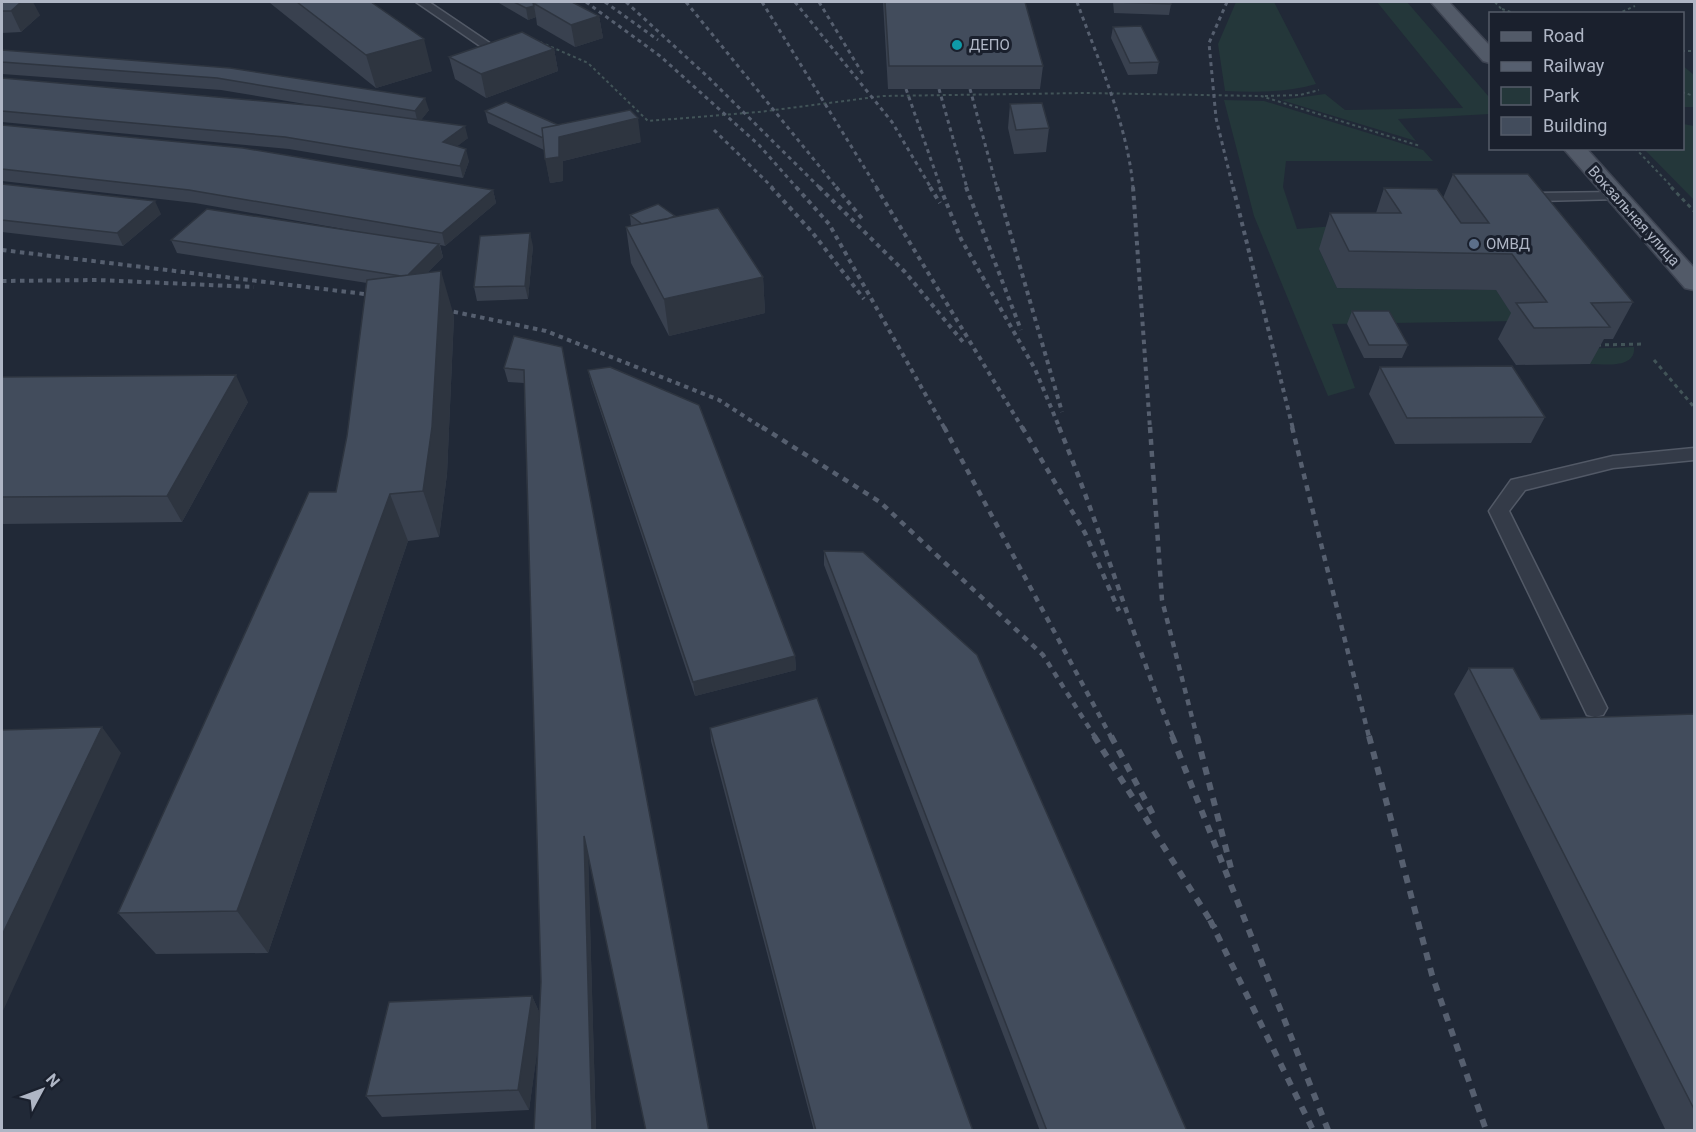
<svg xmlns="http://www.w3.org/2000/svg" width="1696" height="1132" viewBox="0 0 1696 1132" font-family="Roboto,sans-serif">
<rect width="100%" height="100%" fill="#212937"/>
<path fill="#24373a" d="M1236,2H1274L1316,84C1286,93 1256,92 1225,91L1218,44Z
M1377,2H1407L1490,98V114L1398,119L1416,141L1281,100L1325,94L1345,110L1463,108Z
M1682,65L1694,75V107H1683Z
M1224,100L1264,101L1423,150L1433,161H1286L1283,187L1297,229L1372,223L1319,249L1337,288L1496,290L1517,321L1332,324L1355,388L1328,396L1254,216Z
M1683,124L1694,126V200L1644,149L1682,148Z
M1634,347C1636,369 1605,364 1590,364L1578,349Z"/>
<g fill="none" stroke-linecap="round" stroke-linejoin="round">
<g stroke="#525966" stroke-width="3">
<path id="service" d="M416,2H429L506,54L504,57H496Z
M1616,192L1623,196L1621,199L1538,201L1531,197L1538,193Z
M1694,448V460L1613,468L1525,490L1509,511L1607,708L1603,715L1595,717L1587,715L1489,511L1511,480L1613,456Z"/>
</g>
<g stroke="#3e4452" stroke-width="3">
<path id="primary" d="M1431,2H1449L1490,46V63L1483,61Z
M1563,148H1586L1694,268V290L1685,288Z"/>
</g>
<path stroke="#425458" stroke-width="2" stroke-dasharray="3 3" stroke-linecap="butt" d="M1495,2L1506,14
M1502,9L1516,14
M1617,14L1635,6
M540,42L588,63L648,121L759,112L883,96L1085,93L1261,96L1420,146
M1682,51H1694
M1682,92L1694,96
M1265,96L1300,95L1319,90
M1635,148L1673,188"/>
<path stroke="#425458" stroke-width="3" stroke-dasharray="4 4" stroke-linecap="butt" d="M1671,187L1694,211
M1597,345L1644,344
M1654,360L1694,407"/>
<use href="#service" fill="#343b48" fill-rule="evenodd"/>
<use href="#primary" fill="#525a68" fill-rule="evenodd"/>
<path stroke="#565f6f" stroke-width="3" stroke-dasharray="4 4" stroke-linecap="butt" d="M586,2L660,56L759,145L797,188
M605,2L658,40
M626,2L708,77L820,188
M686,2L837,188
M762,2L877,188
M795,2L892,122L931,188
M819,2L864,76
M1077,2C1098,60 1128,126 1133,188
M1227,2L1209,43L1216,118L1233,188
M906,89L941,188
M939,89L967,188
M970,89L997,188
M714,130L773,188"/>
<path stroke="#565f6f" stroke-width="4" stroke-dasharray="4.5 4.5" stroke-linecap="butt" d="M771,187L812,232L864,299
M796,187L829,224L945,429
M819,187L905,272L963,342
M836,187L864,221
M876,187L1023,429
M930,187L940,203
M940,187L961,239L1035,369L1060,429
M966,187L1021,330
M997,187L1062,412
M1133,187L1150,429
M1233,187L1293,429
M2,250L381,296
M2,281L98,280L254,287
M436,308L546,331L719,400L764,429"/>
<path stroke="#565f6f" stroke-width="4.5" stroke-dasharray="6 6" stroke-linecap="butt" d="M762,427L880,502L1043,655L1095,737
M944,427L1111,737
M1022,427L1085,533L1119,611
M1059,427C1101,529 1132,635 1173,737
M1150,427L1162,600L1197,737
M1292,427L1369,737"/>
<path stroke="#565f6f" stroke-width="6" stroke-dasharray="8 8" stroke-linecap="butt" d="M1094,736L1215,928
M1111,736L1156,820
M1172,736L1328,1130
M1197,736L1232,872
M1369,736L1432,975L1486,1130
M1210,920L1313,1130"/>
</g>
<path fill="#39414f" d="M2,2L40,15L21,32L2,33Z
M270,2H371L432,71L376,88L270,3Z
M499,2H572L599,16L603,38L575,47L537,25L536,17L528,20L499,3Z
M883,2H1025L1043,66L1040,89H888Z
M1113,2H1170L1171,4L1169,15L1114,13Z
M1113,27L1159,62L1157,74L1128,75L1111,38Z
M554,49L558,71L486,98L455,79L449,57Z
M2,50L230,68L429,110L421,120L468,138L457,146L469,161L463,178L289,149L2,122V78L311,105L221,90L2,74Z
M1010,104L1049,128L1046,152L1014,154L1008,128Z
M485,111L558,125L641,142L563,161V181L550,183L544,150L488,123Z
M2,125L493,190L496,203L445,246L440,245L443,257L427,273L454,316L447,474L439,537L408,541L268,953L156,954L118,913L336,492L347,436L367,283L177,253L171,240L389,237L195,203L2,181Z
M1453,174L1633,302L1613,339H1604L1590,364L1516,365L1498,339L1511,313L1496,290L1337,288L1319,249L1330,213H1376L1384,188L1443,198Z
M2,184L161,214L123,246L2,232Z
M630,215L675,217L763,277L765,313L669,336L631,263L626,227L631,226Z
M533,246L528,299L477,301L474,287Z
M1352,311L1408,345L1402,358H1364L1347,324Z
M562,347L588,856L596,1131L538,1044L529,1110L382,1117L366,1096L532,996L540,1014L541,982L524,383L508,382L504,368Z
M1380,367L1545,417L1531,443L1395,444L1369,394Z
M588,370L795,656L796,670L695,696L591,383Z
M2,377L248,402L182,522L2,524Z
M824,551L1187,1131H1040L824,565Z
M1469,668L1541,719L1695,714V1131H1666L1454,694Z
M710,728L973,1131H814L711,741Z"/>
<path fill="#2e3540" d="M21,2H33L40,15L21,32L11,11Z
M534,6L536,17L528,20L526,8Z
M599,16L603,38L575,47L571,25Z
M424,39L432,71L376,88L366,55Z
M554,49L558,71L486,98L481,74Z
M425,98L429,110L418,124L415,111Z
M638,118L641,142L563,161V181L550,183L545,159L543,138Z
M465,126L468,138L446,155L443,142Z
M466,149L469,161L463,178L460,166Z
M493,190L496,203L445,246L442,233Z
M155,201L161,214L123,246L117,233Z
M530,233L533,246L528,299L525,286Z
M439,244L443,257L410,290L406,276Z
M441,271L454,316L447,474L439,537L423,491Z
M763,277L765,313L669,336L664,299Z
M236,375L248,402L182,522L167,496Z
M390,494L408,541L268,953L237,911Z
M795,656L796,670L695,696L693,682Z
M102,727L121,753L2,1013V935Z
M584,836L588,849L596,1131H592Z
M532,996L542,1018L529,1110L518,1090Z"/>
<path fill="#424c5c" stroke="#2e3540" stroke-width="1.5" d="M2,2H21L11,11H2Z
M297,2H371L424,39L366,55Z
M514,2H540L533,3L534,6L526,8Z
M540,2H572L599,16L571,25L533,3Z
M885,2H1025L1043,66H889Z
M1116,2H1170L1171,4Z
M1141,26L1159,62L1130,63L1113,27Z
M522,32L554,49L481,74L449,57Z
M2,50L230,68L425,98L415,111L217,78L2,62Z
M2,78L318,106L465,126L443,142L466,149L460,166L285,137L2,111Z
M506,102L558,125L542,128L543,138L485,111Z
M1042,103L1049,128L1016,130L1010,104Z
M630,110L638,118L559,137V157L545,159L542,128Z
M2,125L243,148L493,190L442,233L189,190L2,169Z
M1453,174H1528L1633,302L1591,303L1610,327L1534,328L1516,303L1547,302L1512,254L1349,251L1330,213H1401L1384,188L1437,189L1461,223H1489Z
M2,184L155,201L117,233L2,220Z
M658,204L675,216L667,219L642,224L630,215Z
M718,208L763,277L664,299L626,227Z
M207,209L439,244L408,275L401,276L171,240Z
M530,233L525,286L474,287L480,236Z
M441,271L432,427L423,491L390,494L237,911L118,913L309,492H336L347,436L367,280Z
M1352,311H1389L1408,345H1369Z
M514,336L562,347L709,1131H646L584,836L592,1131H534L541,982L524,370L504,368Z
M1512,366L1545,417L1407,418L1380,367Z
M610,367L699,405L795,656L693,682L588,370Z
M236,375L167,496L2,497V377Z
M824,551L863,552L977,655L1187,1131H1047Z
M1469,668H1513L1541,719L1695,714V1111Z
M817,698L973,1131H816L710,728Z
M102,727L2,935V730Z
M532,996L518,1090L366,1096L389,1002Z"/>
<circle fill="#0f9aa8" stroke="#1a202d" stroke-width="2" cx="957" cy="45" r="6"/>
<circle fill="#5c6f8a" stroke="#1a202d" stroke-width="2" cx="1474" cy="244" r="6"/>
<g text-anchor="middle" stroke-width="6" stroke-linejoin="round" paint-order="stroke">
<g font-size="15" fill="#afb6c5" stroke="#1a202d" text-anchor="start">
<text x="969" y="50">ДЕПО</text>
<text x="1486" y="249">ОМВД</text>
</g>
<g font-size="15" fill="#afb6c5" stroke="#1a202d">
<text transform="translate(1634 216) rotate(48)" y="5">Вокзальная улица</text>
</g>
</g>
<rect width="1696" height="1132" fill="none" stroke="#afb6c5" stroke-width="6"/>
<rect x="1489" y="12" width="195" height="138" fill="#1a202d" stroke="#565c6a" stroke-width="1.5"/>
<rect x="1501" y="32" width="30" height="9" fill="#525a68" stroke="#565c6a" stroke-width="1.5"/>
<text x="1543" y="42" font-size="18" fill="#afb6c5">Road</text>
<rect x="1501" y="62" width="30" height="9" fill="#565f6f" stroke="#565c6a" stroke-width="1.5"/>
<text x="1543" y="72" font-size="18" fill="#afb6c5">Railway</text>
<rect x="1501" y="87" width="30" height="18" fill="#24373a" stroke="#565c6a" stroke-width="1.5"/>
<text x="1543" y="102" font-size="18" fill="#afb6c5">Park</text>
<rect x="1501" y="117" width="30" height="18" fill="#424c5c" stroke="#565c6a" stroke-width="1.5"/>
<text x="1543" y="132" font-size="18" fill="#afb6c5">Building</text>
<g transform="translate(42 1090) rotate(49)" stroke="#1a202d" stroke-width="4.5" paint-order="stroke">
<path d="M0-4.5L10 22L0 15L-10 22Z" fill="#afb6c5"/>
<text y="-9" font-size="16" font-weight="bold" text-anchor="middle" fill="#afb6c5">N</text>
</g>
</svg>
